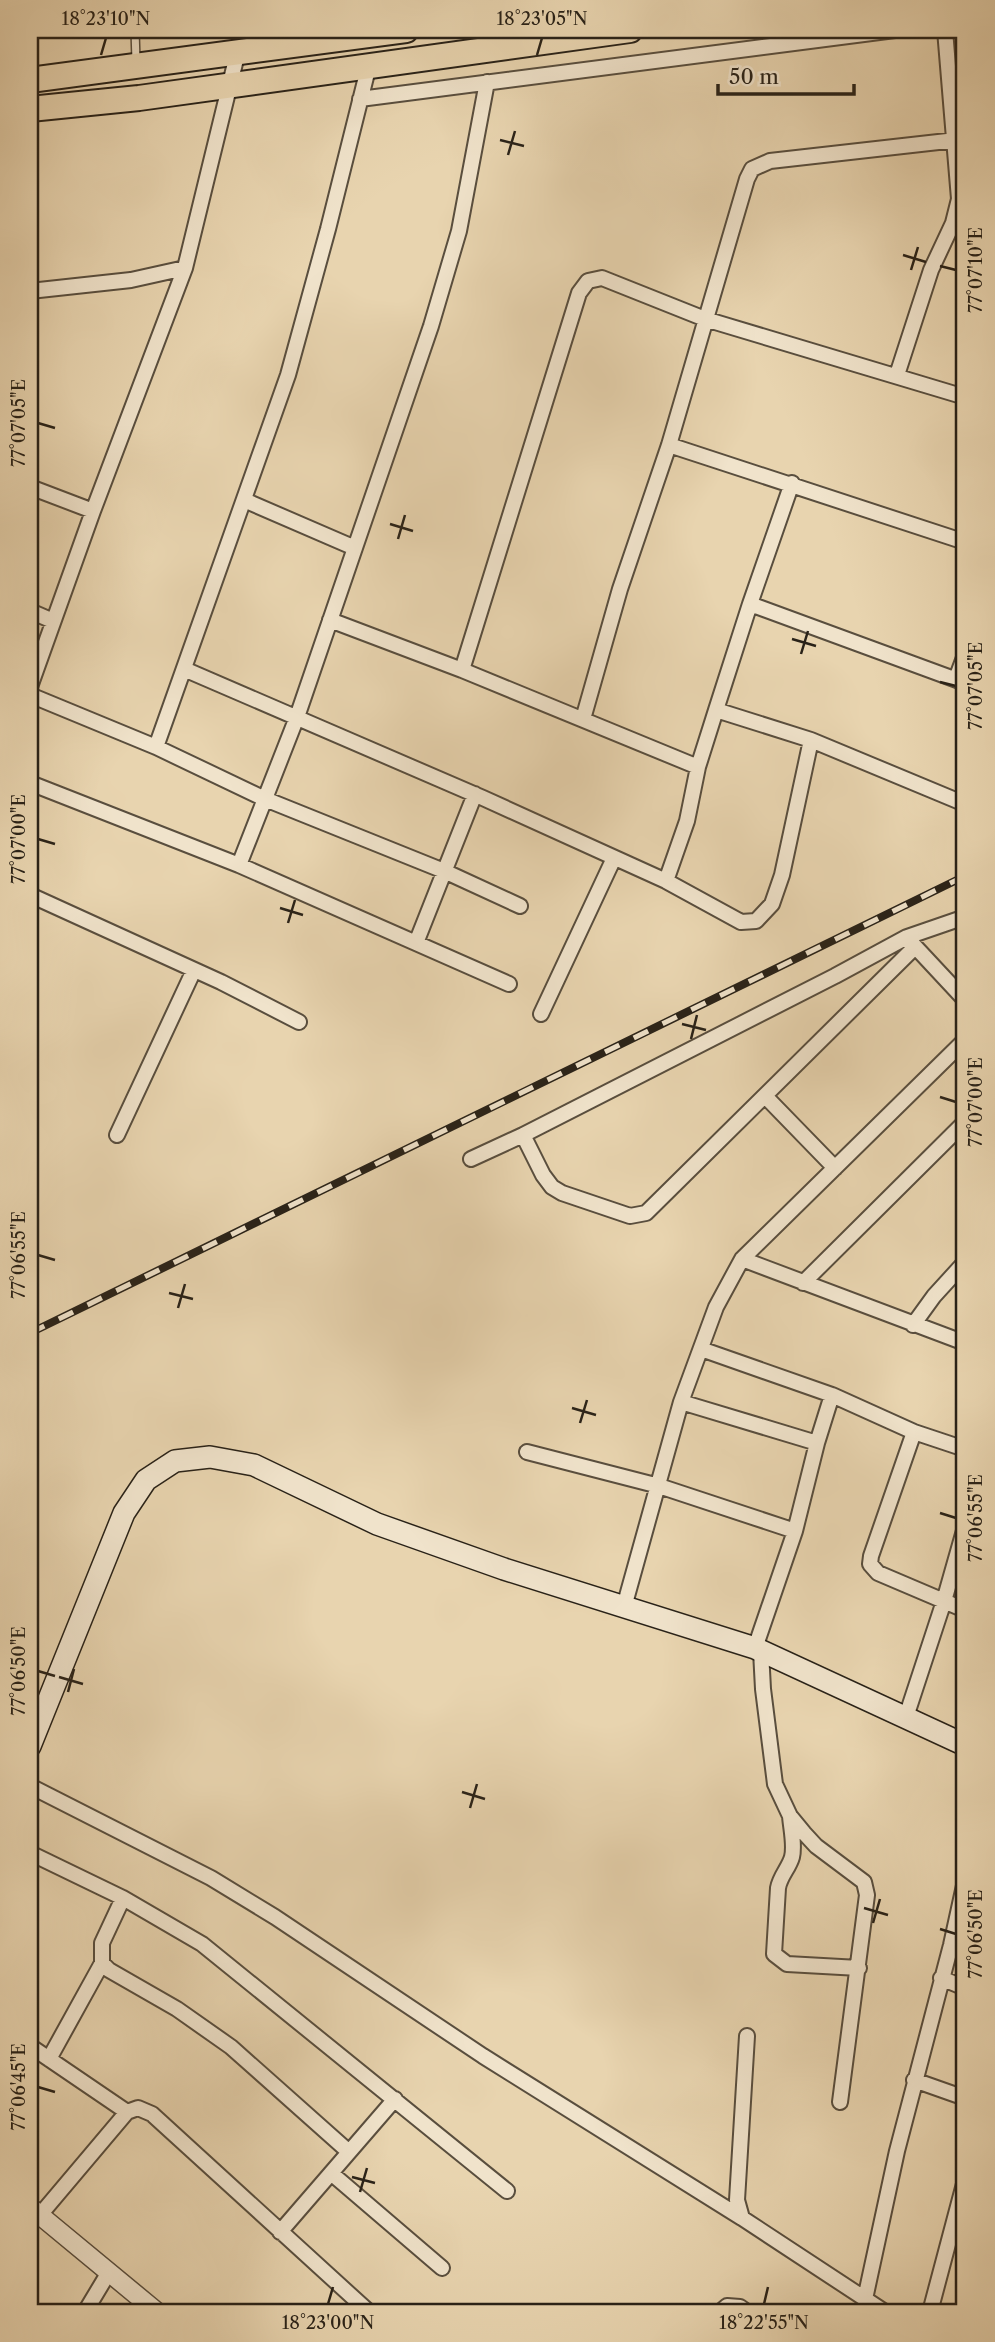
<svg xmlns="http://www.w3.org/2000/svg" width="995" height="2342" viewBox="0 0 995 2342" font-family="'Libre Caslon Text',serif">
<rect width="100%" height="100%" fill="#e8d4af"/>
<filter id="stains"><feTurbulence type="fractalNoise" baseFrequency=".00286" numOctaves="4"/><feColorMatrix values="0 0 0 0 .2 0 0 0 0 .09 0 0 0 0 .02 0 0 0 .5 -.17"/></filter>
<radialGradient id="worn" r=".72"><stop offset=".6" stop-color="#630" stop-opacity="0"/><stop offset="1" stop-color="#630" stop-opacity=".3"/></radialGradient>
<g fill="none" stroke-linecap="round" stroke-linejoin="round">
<g stroke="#594e3e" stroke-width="10">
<path id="service" d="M135,30L136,61"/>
</g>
<g stroke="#594e3e" stroke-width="18">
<path id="minor" d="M360,99L895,30
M30,291L131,280L185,268
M897,375L931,270L953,223L959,199L945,30
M669,445L965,542
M30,487L93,511
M244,500L355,548
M750,604L965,683
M30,611L53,621
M330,620L462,670L698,767
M184,669L483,798L666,881L741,922L756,921L772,904L782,875L811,740
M462,670L579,293L588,281L602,278L705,319L965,397
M956,679L965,655
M30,687L93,511L185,268L238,51
M30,695L156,747L265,799L444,871L520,906
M716,710L811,740L965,804
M583,719L620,589L669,445L747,179L752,169L770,161L965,139
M156,747L288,375L328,229L369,65
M30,783L239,865L509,984
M239,865L297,717L431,326L459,231L487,82
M666,881L687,821L698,767L716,710L750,604L792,483
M30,895L221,982L299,1022
M910,941L965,1000
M416,943L475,794
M541,1014L614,858
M765,1096L835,1168
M117,1135L194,970
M523,1135L543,1175L552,1187L562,1193L630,1216L646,1213L915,947
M471,1159L523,1135L835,976L907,937L965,917
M742,1259L965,1343
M803,1283L965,1122
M913,1325L934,1296L965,1262
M701,1349L832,1395L914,1432L965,1449
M681,1402L817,1443
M914,1432L871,1556L870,1564L878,1573L965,1610
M527,1452L659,1486L795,1531
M624,1607L681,1402L716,1307L742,1259L965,1040
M755,1648L795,1531L817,1443L832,1395
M761,1651L763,1689L775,1784L790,1816L804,1833L816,1846L864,1882L867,1895L840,2102
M906,1717L944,1601L965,1527
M30,1786L211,1878L275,1917L483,2056L742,2218L885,2312
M790,1816C791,1829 795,1845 792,1857C789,1868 780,1876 778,1888L774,1954L787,1964L859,1968
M30,1853L123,1898L202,1944L507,2191
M123,1898L102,1943V1963L109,1970L177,2009L231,2047L349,2152
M941,1978L965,1988
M30,2046L127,2112
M49,2059L102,1963
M914,2080L965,2098
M331,2173L442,2268
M40,2215L127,2112L138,2108L152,2114L369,2312
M742,2218L737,2200L747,2036
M280,2232L395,2099
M865,2299L897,2151L951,1945L965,1881
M85,2312L109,2272
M720,2312L727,2306L740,2307L747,2312
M930,2312L965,2180"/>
</g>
<g stroke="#594e3e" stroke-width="21">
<path id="tertiary" d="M30,2207L157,2312"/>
</g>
<g stroke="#292218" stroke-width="24">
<path id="secondary" d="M30,1746L124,1513L146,1480L175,1461L210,1457L254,1465L377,1524L504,1569L755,1648L965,1745"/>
</g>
<g stroke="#292218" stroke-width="28">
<path id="trunk" d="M30,80L406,30
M30,109L139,98L630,30"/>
</g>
<use href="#service" stroke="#f0e3cb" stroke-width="7"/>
<use href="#minor" stroke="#f0e3cb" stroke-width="14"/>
<use href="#tertiary" stroke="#f0e3cb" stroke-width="18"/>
<use href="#secondary" stroke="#f0e3cb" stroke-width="21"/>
<use href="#trunk" stroke="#e8d4af" stroke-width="24"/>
<g stroke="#292218" stroke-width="8">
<path id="rail" d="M30,1333L965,876"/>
</g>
<use href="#rail" stroke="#f0e3cb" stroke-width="5" stroke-dasharray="16" stroke-linecap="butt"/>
</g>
<path fill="none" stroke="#292218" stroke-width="2.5" d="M101,55L106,38M537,55L542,38M500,140L524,146M508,155L515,131M903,255L926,262M940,266L956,270M911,270L918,247M38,423L55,428M390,524L413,531M398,539L405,515M792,639L816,646M801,654L808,631M940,682L956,686M38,839L55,844M280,908L303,915M288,923L295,900M682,1024L706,1030M691,1039L697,1015M940,1097L956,1102M38,1255L55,1260M169,1293L193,1299M178,1308L185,1284M572,1408L596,1415M580,1423L587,1400M940,1513L956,1518M38,1671L55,1676M59,1677L83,1684M68,1692L74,1669M462,1792L485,1799M470,1808L477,1784M864,1908L888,1915M873,1923L880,1899M940,1929L956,1934M38,2087L55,2092M352,2177L375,2183M360,2192L367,2168M328,2304L333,2287M764,2304L768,2287"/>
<rect width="995" height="2342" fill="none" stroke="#e8d4af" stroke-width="77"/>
<path d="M718 84v10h136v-10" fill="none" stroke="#292218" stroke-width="3.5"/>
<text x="729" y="84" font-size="21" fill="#292218" stroke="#f0e3cb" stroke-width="5" paint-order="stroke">50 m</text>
<rect x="38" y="38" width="918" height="2266" fill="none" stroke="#292218" stroke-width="2.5"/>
<g font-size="18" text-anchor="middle" fill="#292218">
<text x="106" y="25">18°23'10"N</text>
<text x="542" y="25">18°23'05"N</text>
<text transform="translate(976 270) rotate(-90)" y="6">77°07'10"E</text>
<text transform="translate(19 423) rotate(-90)" y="6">77°07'05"E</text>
<text transform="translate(976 686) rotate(-90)" y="6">77°07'05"E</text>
<text transform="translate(19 839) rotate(-90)" y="6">77°07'00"E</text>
<text transform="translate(976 1102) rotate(-90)" y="6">77°07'00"E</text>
<text transform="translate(19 1255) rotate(-90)" y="6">77°06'55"E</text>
<text transform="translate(976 1518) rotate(-90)" y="6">77°06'55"E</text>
<text transform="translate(19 1671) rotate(-90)" y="6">77°06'50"E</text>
<text transform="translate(976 1934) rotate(-90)" y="6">77°06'50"E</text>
<text transform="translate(19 2087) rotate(-90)" y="6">77°06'45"E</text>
<text x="328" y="2329">18°23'00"N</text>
<text x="764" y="2329">18°22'55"N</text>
</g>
<rect width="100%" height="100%" filter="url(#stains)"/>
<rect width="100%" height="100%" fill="url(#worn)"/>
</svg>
